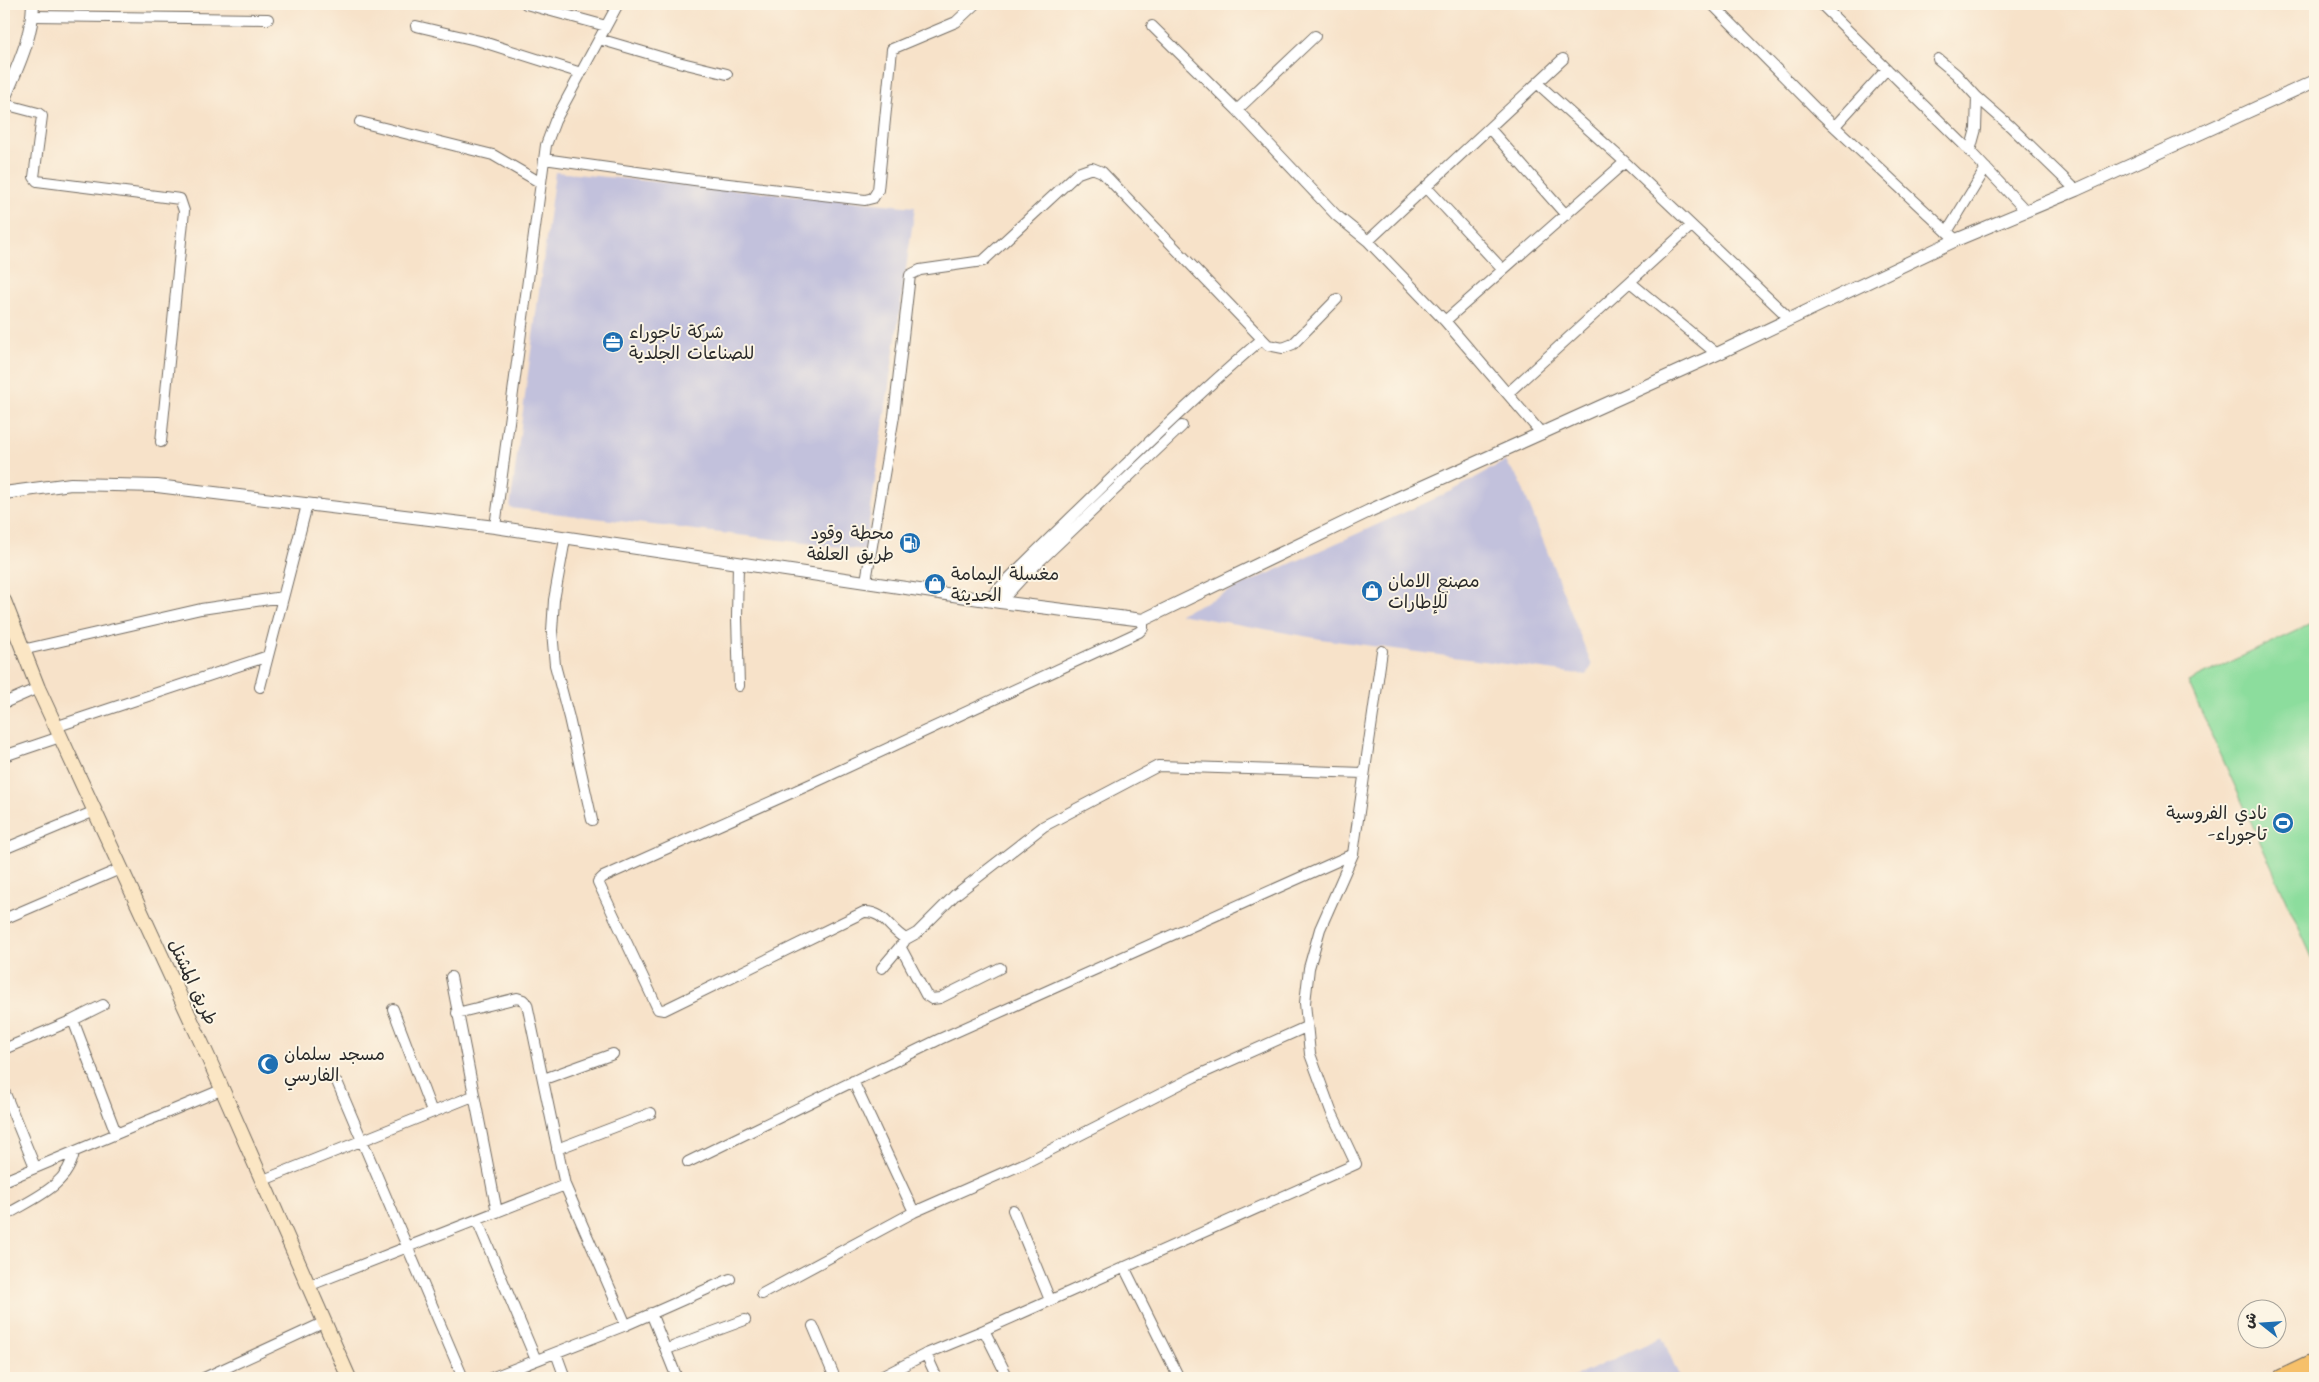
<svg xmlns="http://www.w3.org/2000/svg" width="2319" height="1382" viewBox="0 0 2319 1382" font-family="Kalam,'Playpen Sans Arabic',sans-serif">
<rect width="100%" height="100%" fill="#fcf5e5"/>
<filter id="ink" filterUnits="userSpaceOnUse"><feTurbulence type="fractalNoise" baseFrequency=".02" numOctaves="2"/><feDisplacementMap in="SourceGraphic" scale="10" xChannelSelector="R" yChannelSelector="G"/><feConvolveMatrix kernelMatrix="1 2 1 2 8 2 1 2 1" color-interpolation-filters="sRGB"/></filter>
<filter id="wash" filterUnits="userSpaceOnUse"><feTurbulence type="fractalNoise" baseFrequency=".0096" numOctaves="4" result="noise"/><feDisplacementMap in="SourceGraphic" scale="20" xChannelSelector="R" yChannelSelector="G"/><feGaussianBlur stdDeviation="1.12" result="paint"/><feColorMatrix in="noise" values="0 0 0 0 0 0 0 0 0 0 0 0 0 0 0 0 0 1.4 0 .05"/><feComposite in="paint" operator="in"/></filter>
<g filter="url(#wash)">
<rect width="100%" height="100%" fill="#f7e2c9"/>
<path fill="#c2c1dc" d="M555,172L915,207L865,550L510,508Z
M1505,461L1519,479L1592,666L1586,675L1321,639L1179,614L1452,491Z
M1662,1337L1680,1378H1572Z"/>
<path fill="#8cdd9d" stroke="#5c8464" d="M2315,622V964L2188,682Z"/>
</g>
<g filter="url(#ink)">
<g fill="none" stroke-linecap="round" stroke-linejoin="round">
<g stroke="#726b62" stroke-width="12">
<path id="minor" d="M526,4L606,26
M1712,4L1819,112L1956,240
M1821,4L1964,145L2026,211
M33,16L268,19
M416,26L480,41L581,73
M1152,26L1237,110L1336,215L1368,241L1445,321L1542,434
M599,39L674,61L727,74
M1938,59L1956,74L1977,97L1976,129L1970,151
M1537,83L1625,162L1789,318
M1977,97L2010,126L2076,190
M4,104L38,113L42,116L34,177L37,181L180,199L184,211L161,442
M1237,110L1315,36
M360,122L493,155L541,183
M1835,126L1887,69
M1489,128L1566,215
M544,159L694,180L865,200L873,198L878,190L892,49L956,22L975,4
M1426,187L1503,270
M1947,232L1986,168
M1368,241L1563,59
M1630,282L1717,354
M1445,321L1625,162
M1508,393L1691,226
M495,527L546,145L555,121L618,4
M565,539L554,600L552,631L555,665L569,718L592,820
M738,563L737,618L739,686
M866,581L894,416L910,275L920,270L983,261L1078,173L1092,168L1102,172L1268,345L1283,348L1293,344L1337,299
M988,600C1020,566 1053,535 1086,503C1143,447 1200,392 1261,340
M1000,602L1026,574L1182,426
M1143,620V628L1139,632L811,784L603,877L598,882L658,1009L664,1010L864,912C885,911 889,930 906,939L917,933L955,895L1044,826L1158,766L1363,773
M22,650L201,609L283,597
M260,687L307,505
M4,703L38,688
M55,727L268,656
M4,756L60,737
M4,849L95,811
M4,919L120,869
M900,946L926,995L932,999L940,998L1000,968
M882,968L904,942
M451,977L497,1212
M103,1005L73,1020L116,1133
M393,1009L432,1112
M457,1013L517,998L523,1000L527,1004L565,1185L626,1325
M4,1049L73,1020
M544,1079L613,1054
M853,1081L914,1212
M338,1084L463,1378
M4,1091L35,1167
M557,1149L651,1113
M688,1162L940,1039L1353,854
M4,1181L221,1090
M261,1181L473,1096
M1013,1210L1050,1300
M4,1220L6,1215C34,1198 68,1186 74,1152
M477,1220L536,1360
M1124,1267L1179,1378
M308,1286L565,1185
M762,1294L914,1212L1023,1164L1194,1077L1306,1027
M651,1313L677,1378
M813,1326L835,1378
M984,1330L1008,1378
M667,1349L745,1320
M556,1353L565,1378
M926,1354L937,1378
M204,1378L325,1322
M491,1378L626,1325L730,1279
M879,1378L926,1354L984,1330L1356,1164L1331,1111L1310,1054L1305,1003L1309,968L1320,929L1353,854L1382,651"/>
</g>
<g stroke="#726b62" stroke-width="14">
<path id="tertiary" d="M4,99C17,68 32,38 33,4
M4,493L71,484L157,486L495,527L1000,602L1143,620L1369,511L1717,354L1956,240L2076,190L2315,81"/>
</g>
<g stroke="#726b62" stroke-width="16">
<path id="secondary" d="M4,601L38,688L208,1057L349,1378"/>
</g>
<g stroke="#726b62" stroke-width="18">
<path id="primary" d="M2281,1378L2315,1362"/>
</g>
<use href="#minor" stroke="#fff" stroke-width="10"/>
<use href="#tertiary" stroke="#fff" stroke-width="12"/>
<use href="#secondary" stroke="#fbe6c4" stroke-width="14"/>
<use href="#primary" stroke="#f6c06b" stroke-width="16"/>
</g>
</g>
<defs>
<g id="office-disc" transform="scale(1.125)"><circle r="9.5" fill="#1f6fb2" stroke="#fcf5e5"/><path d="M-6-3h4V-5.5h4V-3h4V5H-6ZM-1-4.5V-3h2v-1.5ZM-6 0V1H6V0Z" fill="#fff"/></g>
<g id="fuel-disc" transform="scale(1.125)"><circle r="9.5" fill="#1f6fb2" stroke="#fcf5e5"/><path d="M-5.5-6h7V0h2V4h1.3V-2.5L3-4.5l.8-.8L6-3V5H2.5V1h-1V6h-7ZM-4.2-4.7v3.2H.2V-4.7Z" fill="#fff"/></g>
<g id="shop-disc" transform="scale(1.125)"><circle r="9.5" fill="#1f6fb2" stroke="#fcf5e5"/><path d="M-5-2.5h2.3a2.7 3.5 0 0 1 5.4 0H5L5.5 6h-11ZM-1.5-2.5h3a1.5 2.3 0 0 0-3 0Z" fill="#fff"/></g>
<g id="stadium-disc" transform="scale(1.125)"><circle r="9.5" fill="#1f6fb2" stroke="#fcf5e5"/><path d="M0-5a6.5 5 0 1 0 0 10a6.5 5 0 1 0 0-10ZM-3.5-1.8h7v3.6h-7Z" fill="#fff"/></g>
<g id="mosque-disc" transform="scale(1.125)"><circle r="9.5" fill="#1f6fb2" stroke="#fcf5e5"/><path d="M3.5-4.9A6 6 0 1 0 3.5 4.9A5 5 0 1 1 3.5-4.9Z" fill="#fff"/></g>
</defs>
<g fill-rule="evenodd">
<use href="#office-disc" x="613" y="342"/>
<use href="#fuel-disc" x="910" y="543"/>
<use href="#shop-disc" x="935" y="584"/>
<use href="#shop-disc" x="1372" y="591"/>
<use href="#stadium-disc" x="2283" y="823"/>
<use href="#mosque-disc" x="268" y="1064"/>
</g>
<g text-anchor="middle" stroke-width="4" stroke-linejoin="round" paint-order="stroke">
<g font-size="18" fill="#2b2b2b" stroke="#fcf5e5" text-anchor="start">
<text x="629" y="338">شركة تاجوراء<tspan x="629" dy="21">للصناعات الجلدية</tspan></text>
<text x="894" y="539" text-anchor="end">محطة وقود<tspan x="894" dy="21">طريق العلفة</tspan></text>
<text x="951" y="580">مغسلة اليمامة<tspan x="951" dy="21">الحديثة</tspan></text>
<text x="1388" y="587">مصنع الامان<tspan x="1388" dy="21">للإطارات</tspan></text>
<text x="2267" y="819" text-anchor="end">نادي الفروسية<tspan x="2267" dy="21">-تاجوراء</tspan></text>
<text x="284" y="1060">مسجد سلمان<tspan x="284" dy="21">الفارسي</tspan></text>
</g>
<g font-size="18" fill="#2b2b2b" stroke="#fcf5e5">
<text transform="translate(193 982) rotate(65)" y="6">طريق المشتل</text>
</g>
</g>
<rect width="2319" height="1382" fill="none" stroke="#fcf5e5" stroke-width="20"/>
<g transform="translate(2262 1324) rotate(287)"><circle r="24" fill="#fcf5e5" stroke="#a8a49b"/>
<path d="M0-4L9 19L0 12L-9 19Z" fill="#1f6fb2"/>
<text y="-8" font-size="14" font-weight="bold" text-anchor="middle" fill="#2b2b2b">ش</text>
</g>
</svg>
